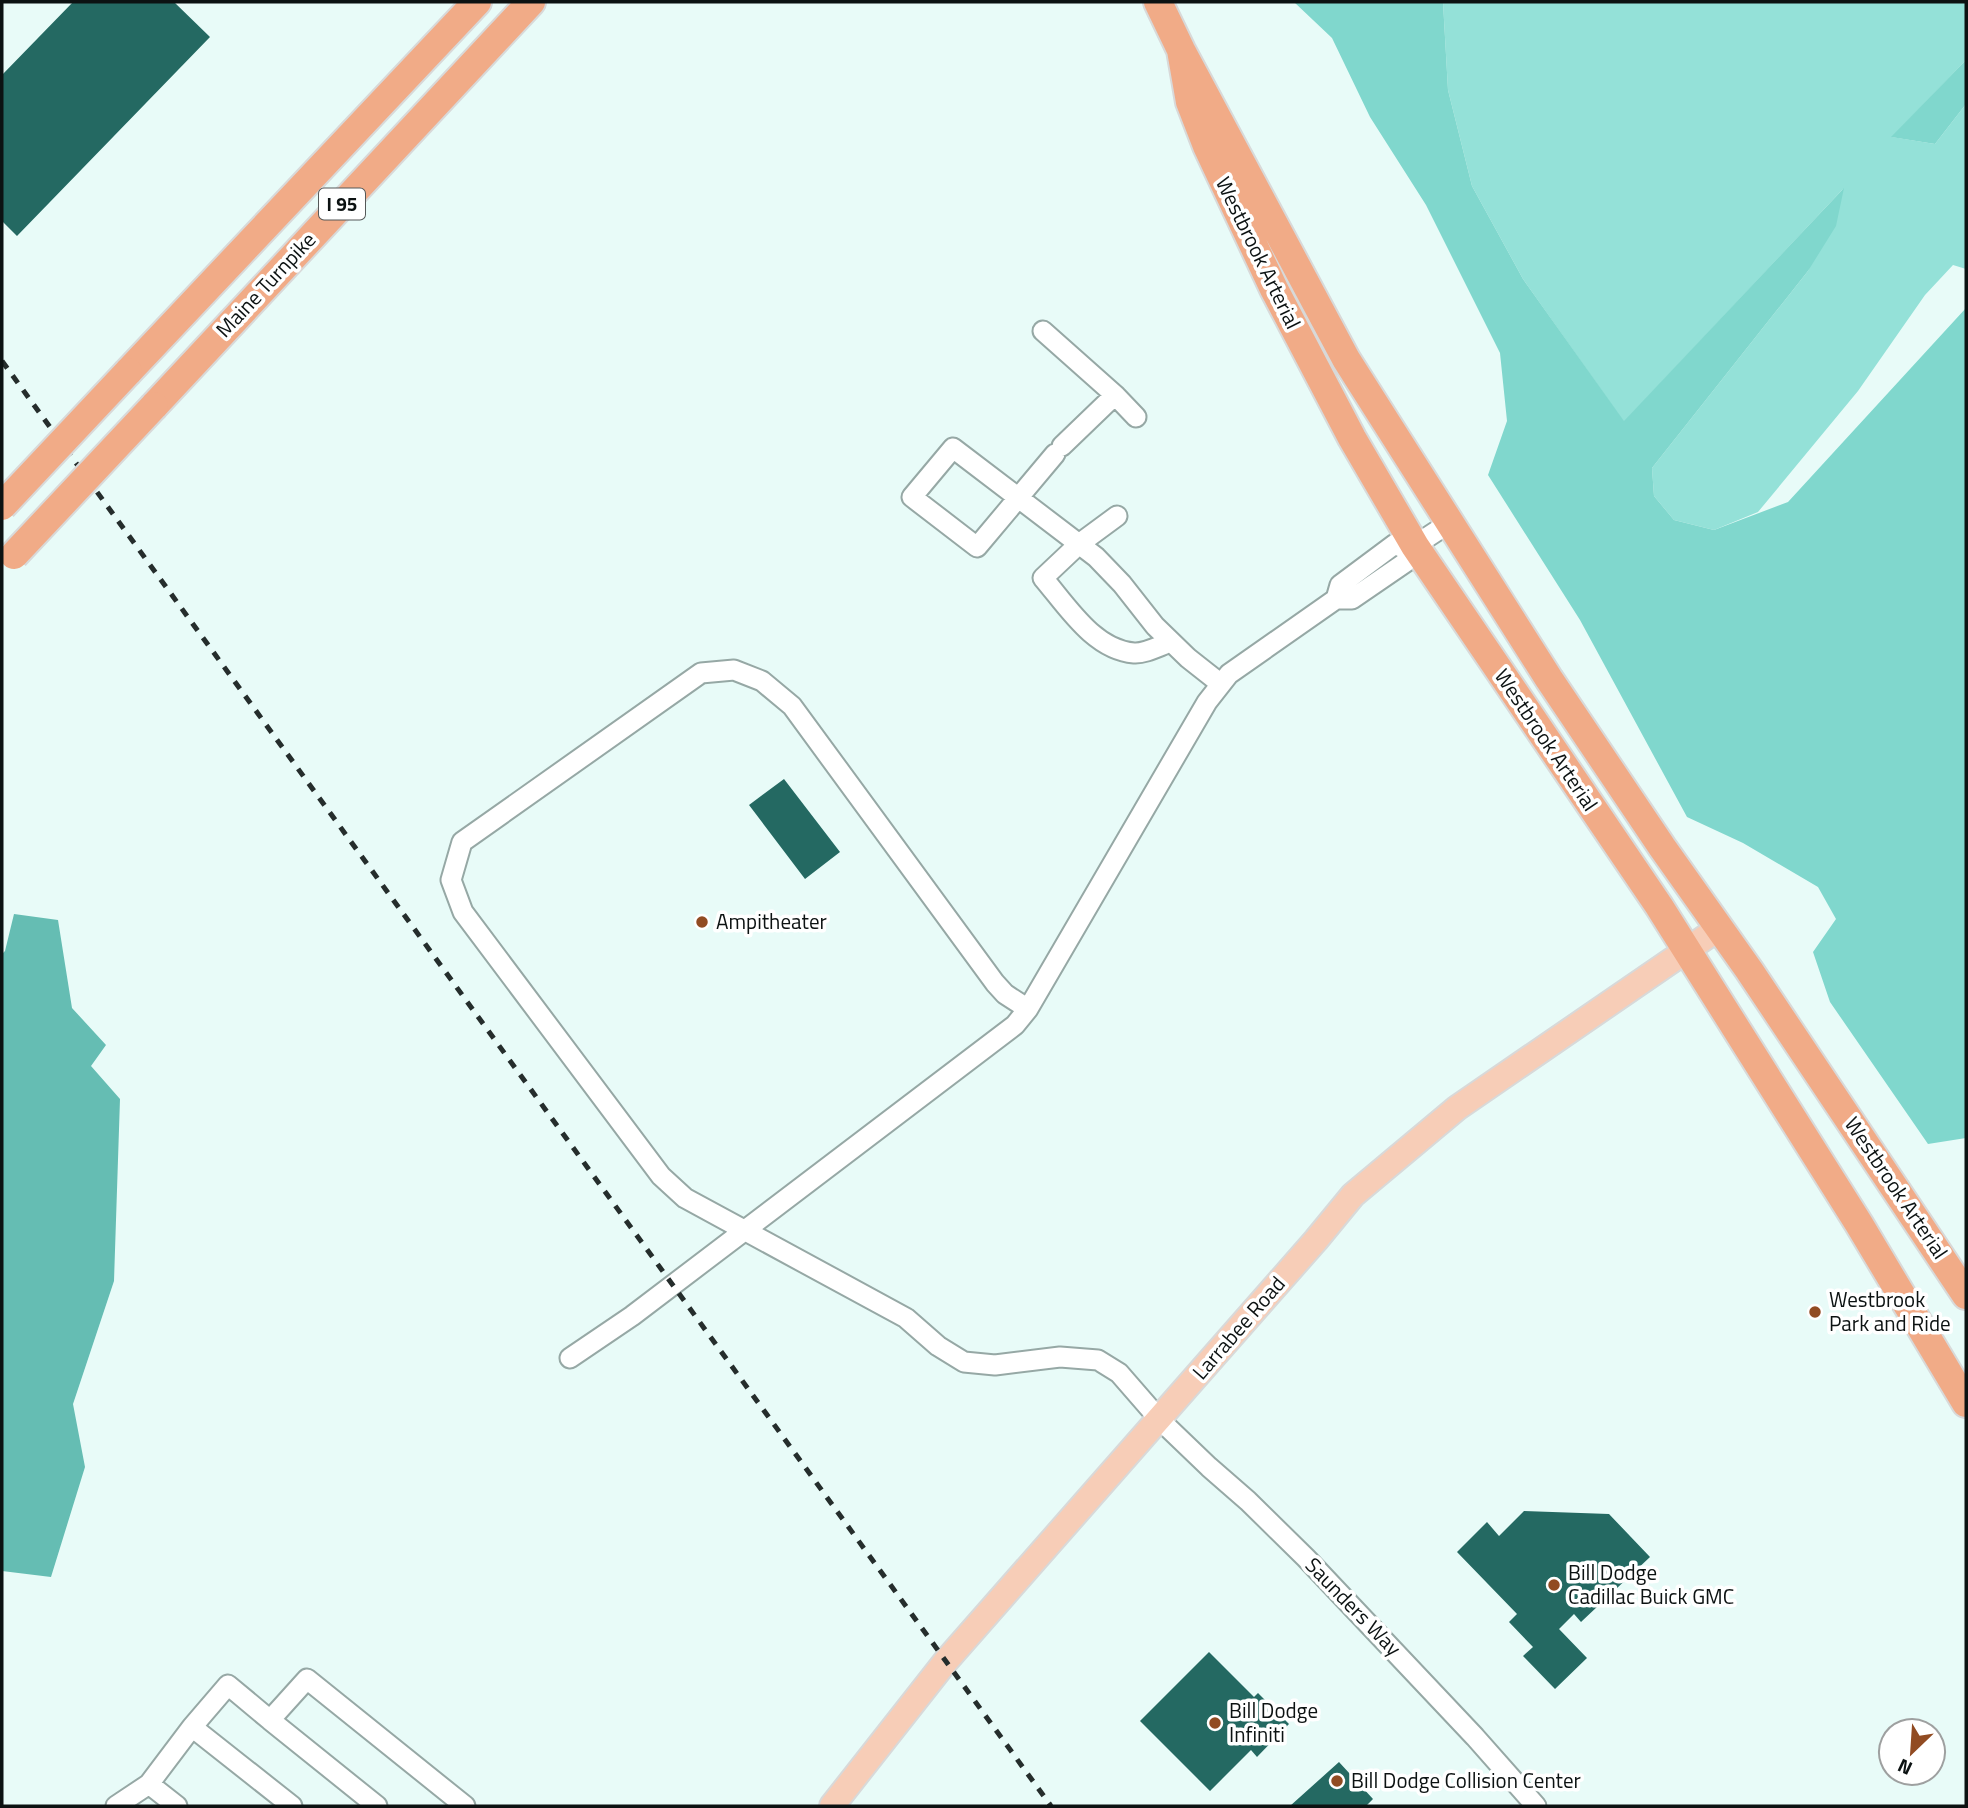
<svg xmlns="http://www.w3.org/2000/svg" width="1968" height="1808" viewBox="0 0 1968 1808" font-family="'Titillium Web',sans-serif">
<rect width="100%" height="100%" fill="#e8fbf8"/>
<path fill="#94e1d8" d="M1443,2H1966V60L1892,137L1935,144L1966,104V269L1953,265L1925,295L1858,391L1758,512L1714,530L1674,520L1654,496L1652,468L1808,271L1843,189L1624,422L1523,279L1472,186L1448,90Z"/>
<path fill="#80d7cd" d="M1294,2H1443L1448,90L1472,186L1523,279L1624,421L1844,188L1836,226L1808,271L1652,468L1654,496L1674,520L1714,530L1788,502L1966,308V1138L1928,1144L1830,1002L1813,952L1836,919L1818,887L1743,843L1687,817L1580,620L1488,475L1507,421L1500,353L1426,205L1370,117L1332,38Z
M1966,60V104L1935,144L1891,137Z"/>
<path fill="#65bdb3" d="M14,914L58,920L72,1008L106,1045L91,1066L120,1099L114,1281L73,1404L85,1467L51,1577L2,1571V954L5,951Z"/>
<path fill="#246962" d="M73,2H174L210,37L17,236L2,221V75Z
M784,779L840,852L805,879L749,805Z
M1524,1511L1609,1514L1650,1557L1581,1622L1574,1614L1559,1629L1587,1658L1555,1689L1523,1656L1533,1647L1509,1622L1517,1614L1457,1552L1487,1522L1499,1536Z
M1209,1652L1254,1697L1258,1693L1289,1724L1257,1757L1251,1750L1210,1791L1140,1721Z
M1339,1762L1373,1799L1366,1806H1290Z"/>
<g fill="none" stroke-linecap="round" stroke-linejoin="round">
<g stroke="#96a8a5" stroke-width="23">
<path id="minor" d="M1043,331L1115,395L1062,446
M1115,395L1136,417
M1055,454L977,547L912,497L953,448L1096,557L1122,584L1155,626L1188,658L1221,684
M1117,516L1079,544L1043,578C1067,606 1094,650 1134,653C1145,654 1161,645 1171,642
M1336,599L1340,585L1395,544L1408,550L1449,523
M1028,1009L1005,994L995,983L792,706L762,681L734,670L701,673L462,842L451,880L463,912L661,1176L685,1198L906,1318L938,1346L964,1362L995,1365L1060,1357L1098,1360L1119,1373L1159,1419L1209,1467L1248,1501L1306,1558L1475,1737L1536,1806
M570,1358L632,1316L1015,1025L1028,1009L1207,702L1229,674L1336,599H1352L1406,562L1408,550
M270,1720L377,1806
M192,1727L228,1685L270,1720L307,1679L465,1806
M149,1784L177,1806
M116,1806L149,1784L192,1727L292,1806"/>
</g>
<g stroke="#d8d9d9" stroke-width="28">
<path id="major" d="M832,1806L946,1661L1316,1240L1353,1195L1457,1108L1719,928"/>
</g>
<g stroke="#d8d9d9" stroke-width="32">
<path id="highway" d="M1158,2L1181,50L1346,359L1549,679L1662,847L1749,970L1966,1295
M1181,50L1190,102L1207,146L1274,289L1352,438L1415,546L1659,906L1859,1224L1966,1403
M128,372L477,2
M154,406L531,2"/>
</g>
<use href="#minor" stroke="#fff" stroke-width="19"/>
<use href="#major" stroke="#f7cdb7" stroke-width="24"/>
<use href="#highway" stroke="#f1ab87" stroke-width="28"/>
<path stroke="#252d2c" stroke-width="5" stroke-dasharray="9 9" stroke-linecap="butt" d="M2,361L1051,1806"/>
<g stroke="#d8d9d9" stroke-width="32" stroke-linecap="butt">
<path id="highway-bridge" d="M2,506L128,372
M14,555L154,406"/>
</g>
<use href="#highway-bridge" stroke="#f1ab87" stroke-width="28"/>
</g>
<g fill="#914b22" stroke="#fff" stroke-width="2.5">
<circle cx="702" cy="922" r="7"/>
<circle cx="1815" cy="1312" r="7"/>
<circle cx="1554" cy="1585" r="7"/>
<circle cx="1215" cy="1723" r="7"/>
<circle cx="1337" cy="1781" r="7"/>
</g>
<g text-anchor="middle" stroke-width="7" stroke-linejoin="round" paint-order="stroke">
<rect fill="#fff" stroke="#555959" stroke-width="2" x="319" y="188.5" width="46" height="31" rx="5"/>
<g font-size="19" font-weight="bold" fill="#0c1212">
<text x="342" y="211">I 95</text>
</g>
<g font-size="21" fill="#0c1212" stroke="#fff">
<text transform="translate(1258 253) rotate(64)" y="7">Westbrook Arterial</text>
<text transform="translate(266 285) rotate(-47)" y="7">Maine Turnpike</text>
<text transform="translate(1546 740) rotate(56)" y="7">Westbrook Arterial</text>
<text transform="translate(1896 1188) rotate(56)" y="7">Westbrook Arterial</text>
<text transform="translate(1239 1328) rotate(-49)" y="7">Larrabee Road</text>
<text transform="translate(1353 1607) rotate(46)" y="7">Saunders Way</text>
</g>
<g font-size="21" fill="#0c1212" stroke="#fff" text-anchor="start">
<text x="716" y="929">Ampitheater</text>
<text x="1829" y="1307">Westbrook<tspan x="1829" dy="24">Park and Ride</tspan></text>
<text x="1568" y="1580">Bill Dodge<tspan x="1568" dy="24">Cadillac Buick GMC</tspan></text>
<text x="1229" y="1718">Bill Dodge<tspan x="1229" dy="24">Infiniti</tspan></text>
<text x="1351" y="1788">Bill Dodge Collision Center</text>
</g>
</g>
<rect width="1968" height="1808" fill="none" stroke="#0c1212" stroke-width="7"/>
<g transform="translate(1912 1752) rotate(205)"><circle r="33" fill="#ffffff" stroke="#9ea0a0" stroke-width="2"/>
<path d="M0-5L12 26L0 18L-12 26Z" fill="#914b22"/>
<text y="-10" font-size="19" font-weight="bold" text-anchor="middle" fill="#0c1212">N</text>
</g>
</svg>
